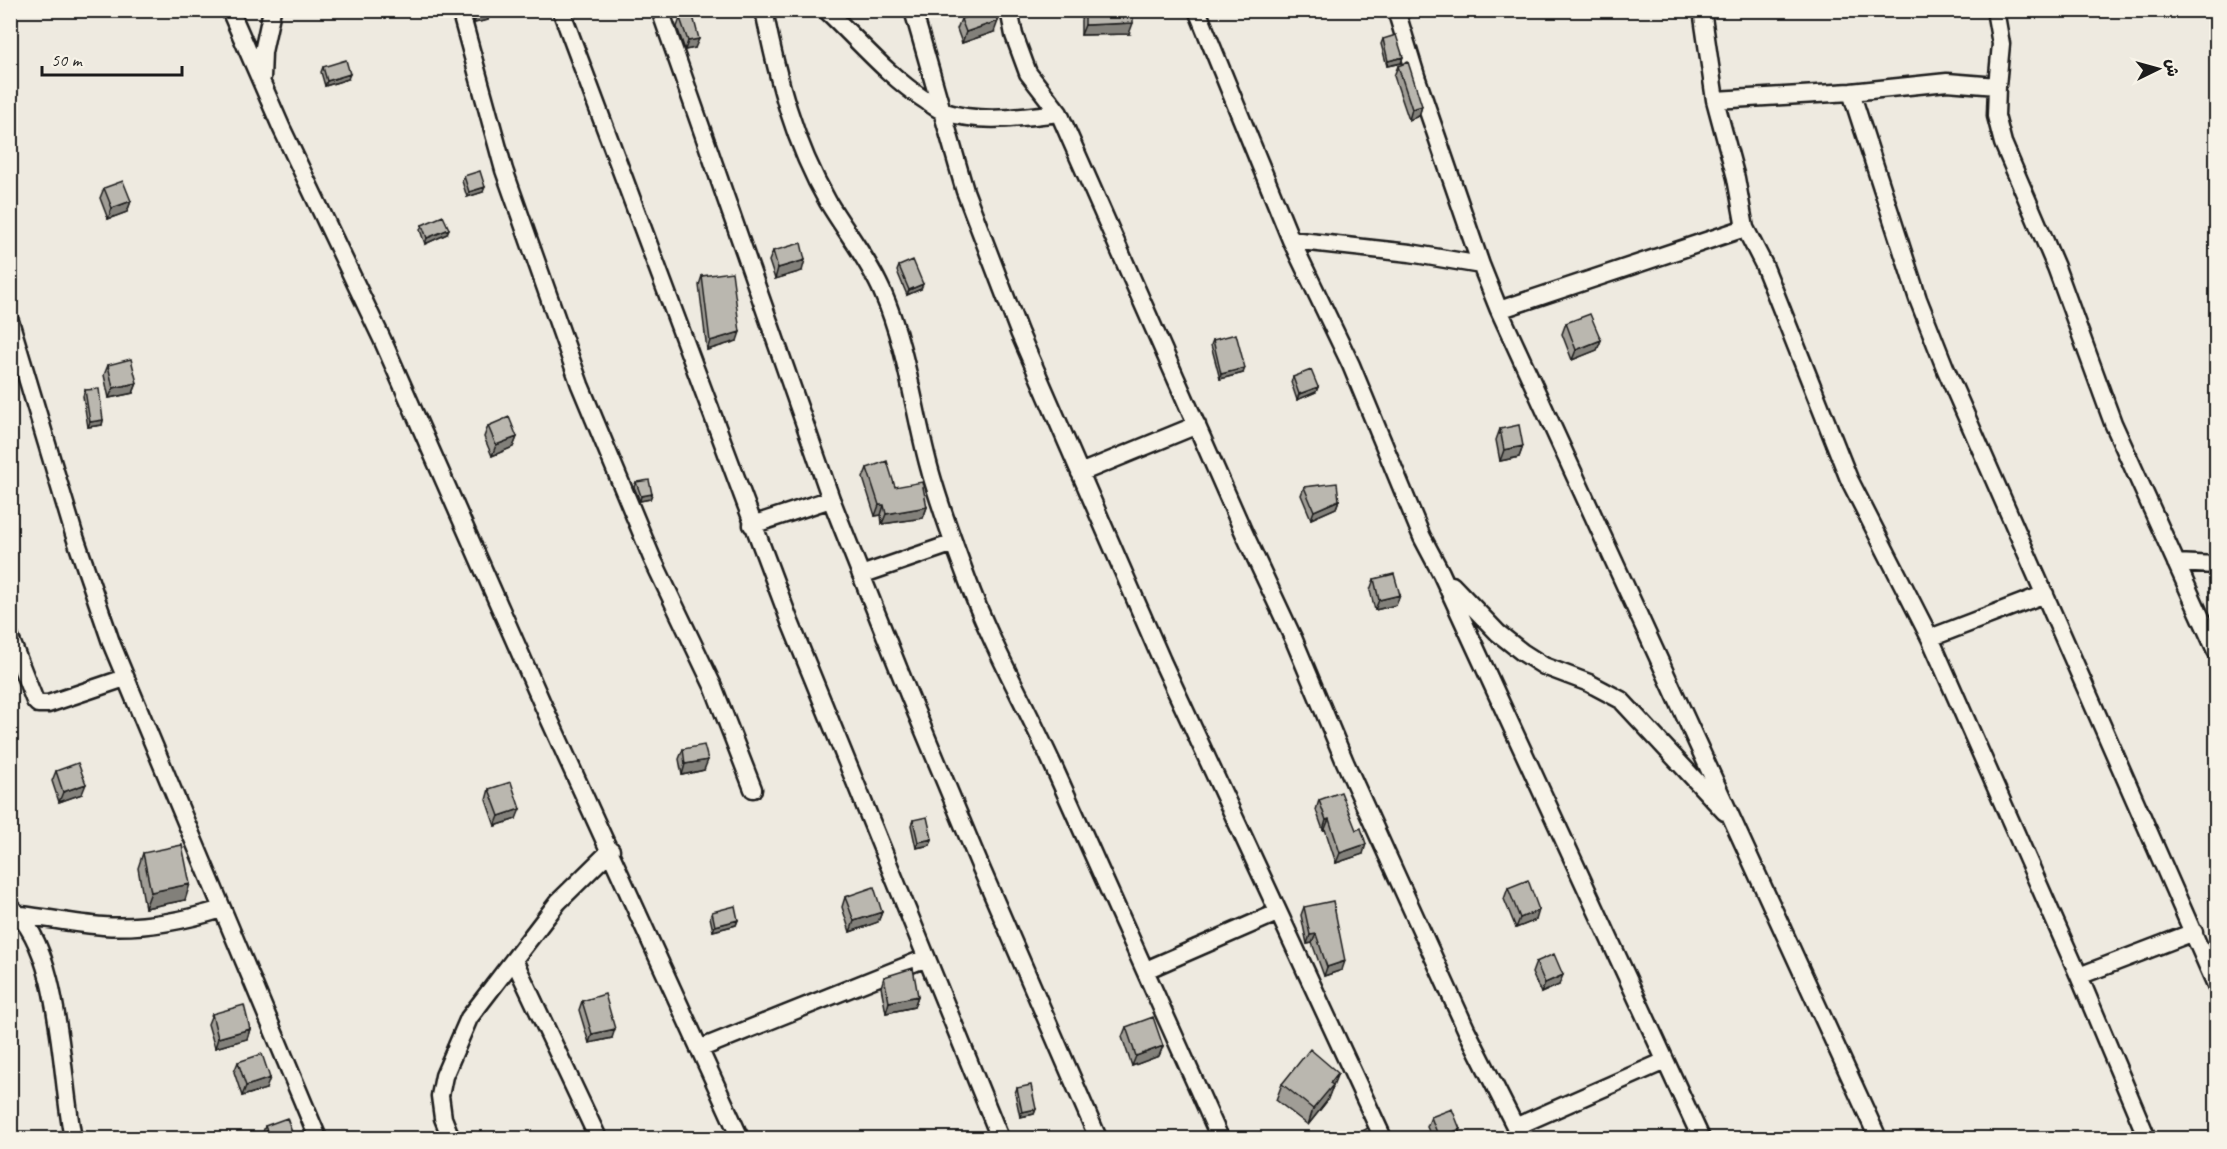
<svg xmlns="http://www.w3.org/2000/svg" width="2227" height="1149" viewBox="0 0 2227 1149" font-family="Caveat,'Playpen Sans Arabic',sans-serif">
<rect width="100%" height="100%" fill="#eeeae0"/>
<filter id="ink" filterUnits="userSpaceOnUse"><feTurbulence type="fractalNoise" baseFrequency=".0167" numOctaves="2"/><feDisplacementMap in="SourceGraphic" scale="12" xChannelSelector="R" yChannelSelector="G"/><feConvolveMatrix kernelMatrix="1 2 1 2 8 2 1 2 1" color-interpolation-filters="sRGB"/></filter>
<g filter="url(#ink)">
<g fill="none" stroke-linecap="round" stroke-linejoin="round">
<g stroke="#1c1c1c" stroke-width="21">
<path id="minor" d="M230,10L282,129L382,339L542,703L740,1138
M460,10L504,170L580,385L652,558L713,686L753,789
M561,10L790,622L1000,1138
M660,10L831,499L909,695L981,868L1098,1138
M764,10C777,77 794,143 828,202C846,232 868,259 882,291C906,345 913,406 928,463C938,502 953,541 967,579C990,642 1024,702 1052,763C1109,888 1165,1013 1220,1138
M826,10C858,40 888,76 925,100C931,104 938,110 945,112C982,124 1021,117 1059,113
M913,10L965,191L1019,332L1162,661L1383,1138
M1009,10L1014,35L1028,73L1059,113L1244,533L1294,640L1345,762L1466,1029L1521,1138
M1197,10L1291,240L1351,365L1422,537L1441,573L1701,1138
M1396,10L1417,79L1481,265
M1702,10L1715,100L1736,178L1745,228L1764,265L1849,479L1930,638L2079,976L2147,1138
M1995,10L2001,44L1997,86L1996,116L2003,143L2056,267L2113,423L2216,651
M262,78L263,52L272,10
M1851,92L1918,299L1946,370L2216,985
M1715,100L1851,92L1947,82L1997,86
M1291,240L1410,253L1481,265L1499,310L1878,1138
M1499,310L1745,228
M10,321L74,534L112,645L318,1138
M1080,473L1197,425
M752,525L831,499
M2176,563L2216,565
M861,575L954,543
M1452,585L1498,633L1522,652L1544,666L1589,683L1621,700L1725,812
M10,638L35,701L38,704H48L125,678
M1930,638L2045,594
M10,907C62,946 60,1077 73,1138
M21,915C48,918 76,924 103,926C144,929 183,921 222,909
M514,960L598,1138
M1146,970L1277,913
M2079,976L2194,932
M699,1049L926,958
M1515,1127L1665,1061
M451,1138L443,1118L440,1096L444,1076L469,1018L558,902L611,850"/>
</g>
<use href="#minor" stroke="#f7f3e8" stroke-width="16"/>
</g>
<path fill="#a09d96" stroke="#1c1c1c" stroke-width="1.5" d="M471,10H491L488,20L474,23Z
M1084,10L1129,34L1081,35V20Z
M680,18L695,48L685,50L677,27Z
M961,19L994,32L962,43L957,29Z
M1383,39L1401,63L1387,66L1381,44Z
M1398,66L1422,106L1419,116L1409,120L1394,76Z
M323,67L348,79L325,86L321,72Z
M464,176L483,192L467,197L462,181Z
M104,188L131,201L127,212L108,219L100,198Z
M422,225L447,234L425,244L420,230Z
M773,251L802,271L775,279L769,261Z
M899,266L921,289L907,295L897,271Z
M702,276L737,341L707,350L699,285Z
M1566,323L1601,340L1597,350L1572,360L1562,334Z
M1213,340L1243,373L1220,379L1211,345Z
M108,365L137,383L133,393L109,398L104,375Z
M1293,377L1318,387L1316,392L1297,400L1291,382Z
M85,390L103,420L102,425L88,427L83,396Z
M488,426L517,437L513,447L492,456L484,437Z
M1500,429L1523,446L1519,457L1500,461L1496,440Z
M867,468L927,507L923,518L882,524L881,515L875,516L863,478Z
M636,482L652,494L650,499L640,501L634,487Z
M1304,487L1339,500L1336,508L1311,519L1301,495Z
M1374,579L1400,595L1396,605L1375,610L1370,590Z
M683,749L704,770L682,775L679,759Z
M56,771L82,794L59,802L52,781Z
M489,789L516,819L495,826L486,800Z
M1319,800L1363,854L1336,863L1325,829L1323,830L1316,810Z
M913,820L932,839L930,845L916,848L911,825Z
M143,853L185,900L145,908L138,868Z
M1508,888L1536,920L1516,928L1504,899Z
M845,897L882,912L878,922L850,932L842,907Z
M1304,907L1342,970L1324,976L1312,943L1307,944L1301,915Z
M712,912L738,920L736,925L713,931L710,917Z
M1536,962L1559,985L1541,993L1532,973Z
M884,977L918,996L914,1007L886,1013L881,987Z
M582,1001L612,1038L589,1043L579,1010Z
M212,1014L250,1029L247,1039L215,1048L208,1024Z
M1126,1027L1163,1046L1159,1056L1132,1066L1122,1037Z
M238,1062L266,1089L242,1096L234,1072Z
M1282,1084L1333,1088L1331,1090L1327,1101L1308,1125L1276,1100Z
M1017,1088L1036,1109L1034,1114L1020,1117L1015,1093Z
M1431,1117L1457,1138H1432L1427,1127Z
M265,1126L294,1138H263L262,1135Z"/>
<path fill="#82807a" stroke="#1c1c1c" stroke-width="1.5" d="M488,10H491L488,20L474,23L478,12Z
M998,21L994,32L962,43L966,32Z
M1133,23L1129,34L1081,35L1085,25Z
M699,39L695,48L685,50L688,41Z
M1403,57L1401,63L1387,66L1388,61Z
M350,74L348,79L325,86L327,81Z
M1422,106L1419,116L1409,120L1412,109Z
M485,187L483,192L467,197L469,192Z
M131,201L127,212L108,219L112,208Z
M449,229L447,234L425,244L427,238Z
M805,260L802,271L775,279L778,268Z
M923,284L921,289L907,295L909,290Z
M740,332L737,341L707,350L710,341Z
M1601,340L1597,350L1572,360L1576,350Z
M1245,368L1243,373L1220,379L1221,374Z
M137,383L133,393L109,398L113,388Z
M1318,387L1316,392L1297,400L1299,394Z
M103,420L102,425L88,427L90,422Z
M517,437L513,447L492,456L496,445Z
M1523,446L1519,457L1500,461L1504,450Z
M652,494L650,499L640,501L641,496Z
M1339,500L1336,508L1311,519L1314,511Z
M879,505H884L881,515L875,516Z
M927,507L923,518L882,524L886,514Z
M1400,595L1396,605L1375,610L1379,600Z
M708,760L704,770L682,775L685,764Z
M86,784L82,794L59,802L63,792Z
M520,809L516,819L495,826L499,816Z
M1329,819L1325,829L1323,830L1326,820Z
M932,839L930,845L916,848L918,842Z
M1366,844L1363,854L1336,863L1340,853Z
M190,884L185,900L145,908L151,892Z
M1539,910L1536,920L1516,928L1520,918Z
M882,912L878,922L850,932L854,921Z
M738,920L736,925L713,931L715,926Z
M1316,934L1312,943L1307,944L1310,935Z
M1345,961L1342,970L1324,976L1327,967Z
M1563,975L1559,985L1541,993L1545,983Z
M918,996L914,1007L886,1013L889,1002Z
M250,1029L247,1039L215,1048L218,1038Z
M615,1029L612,1038L589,1043L592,1034Z
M1163,1046L1159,1056L1132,1066L1136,1056Z
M1338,1073L1327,1101L1308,1125L1313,1109L1330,1083Z
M270,1078L266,1089L242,1096L246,1086Z
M1036,1109L1034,1114L1020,1117L1022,1112Z
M1460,1129L1457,1138H1439Z"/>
<path fill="#bab7af" stroke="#1c1c1c" stroke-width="1.5" d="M985,10H994L998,21L966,32L961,19Z
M1085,10H1133V23L1085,25Z
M693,16L699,39L688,41L680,18Z
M1396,35L1403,57L1388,61L1383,39Z
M346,60L350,74L327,81L323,67Z
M1408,62L1422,106L1412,109L1398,66Z
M480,171L485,187L469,192L464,176Z
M123,181L131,201L112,208L104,188Z
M443,216L449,229L427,238L422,225Z
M801,243L805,260L778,268L773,251Z
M913,260L923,284L909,290L899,266Z
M732,272L740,332L710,341L702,276Z
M1590,314L1601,340L1576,350L1566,323Z
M1236,334L1245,368L1221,374L1213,340Z
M131,359L137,383L113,388L108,365Z
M1311,370L1318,387L1299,394L1293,377Z
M99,389L103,420L90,422L85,390Z
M509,417L517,437L496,445L488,426Z
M1519,425L1523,446L1504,450L1500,429Z
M887,461L895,487L922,482L927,507L886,514L884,505H879L867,468Z
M649,480L652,494L641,496L636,482Z
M1337,483L1339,500L1314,511L1304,487Z
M1394,574L1400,595L1379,600L1374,579Z
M704,745L708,760L685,764L683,749Z
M78,763L86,784L63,792L56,771Z
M511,782L520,809L499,816L489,789Z
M1341,792L1356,830L1361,828L1366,844L1340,853L1329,819L1326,820L1319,800Z
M927,817L932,839L918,842L913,820Z
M182,845L190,884L151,892L143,853Z
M1528,880L1539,910L1520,918L1508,888Z
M874,887L882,912L854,921L845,897Z
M1333,901L1345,961L1327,967L1316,934L1310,935L1304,907Z
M735,906L738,920L715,926L712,912Z
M1554,954L1563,975L1545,983L1536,962Z
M913,968L918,996L889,1002L884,977Z
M605,994L615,1029L592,1034L582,1001Z
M244,1005L250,1029L218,1038L212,1014Z
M1153,1017L1163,1046L1136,1056L1126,1027Z
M1310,1049L1338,1073L1330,1083L1333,1085L1313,1109L1282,1084Z
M262,1054L270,1078L246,1086L238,1062Z
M1031,1085L1036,1109L1022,1112L1017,1088Z
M1452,1109L1460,1129L1439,1138L1431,1117Z
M287,1118L294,1138H270L265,1126Z
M1368,1128L1373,1138H1357L1355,1135Z"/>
</g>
<rect width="2227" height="1149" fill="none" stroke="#f7f3e8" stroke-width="36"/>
<rect x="18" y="18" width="2191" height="1113" fill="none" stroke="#1c1c1c" stroke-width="2" filter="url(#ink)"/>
<g transform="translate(2158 69) rotate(85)" stroke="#f7f3e8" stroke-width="4.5" paint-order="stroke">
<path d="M0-4.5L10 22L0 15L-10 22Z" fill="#1c1c1c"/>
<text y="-9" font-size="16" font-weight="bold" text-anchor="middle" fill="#1c1c1c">ش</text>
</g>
<path d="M42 66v9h140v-9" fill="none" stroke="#1c1c1c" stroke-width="3"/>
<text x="51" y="66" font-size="18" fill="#1c1c1c" stroke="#f7f3e8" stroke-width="4.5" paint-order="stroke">50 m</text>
</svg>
